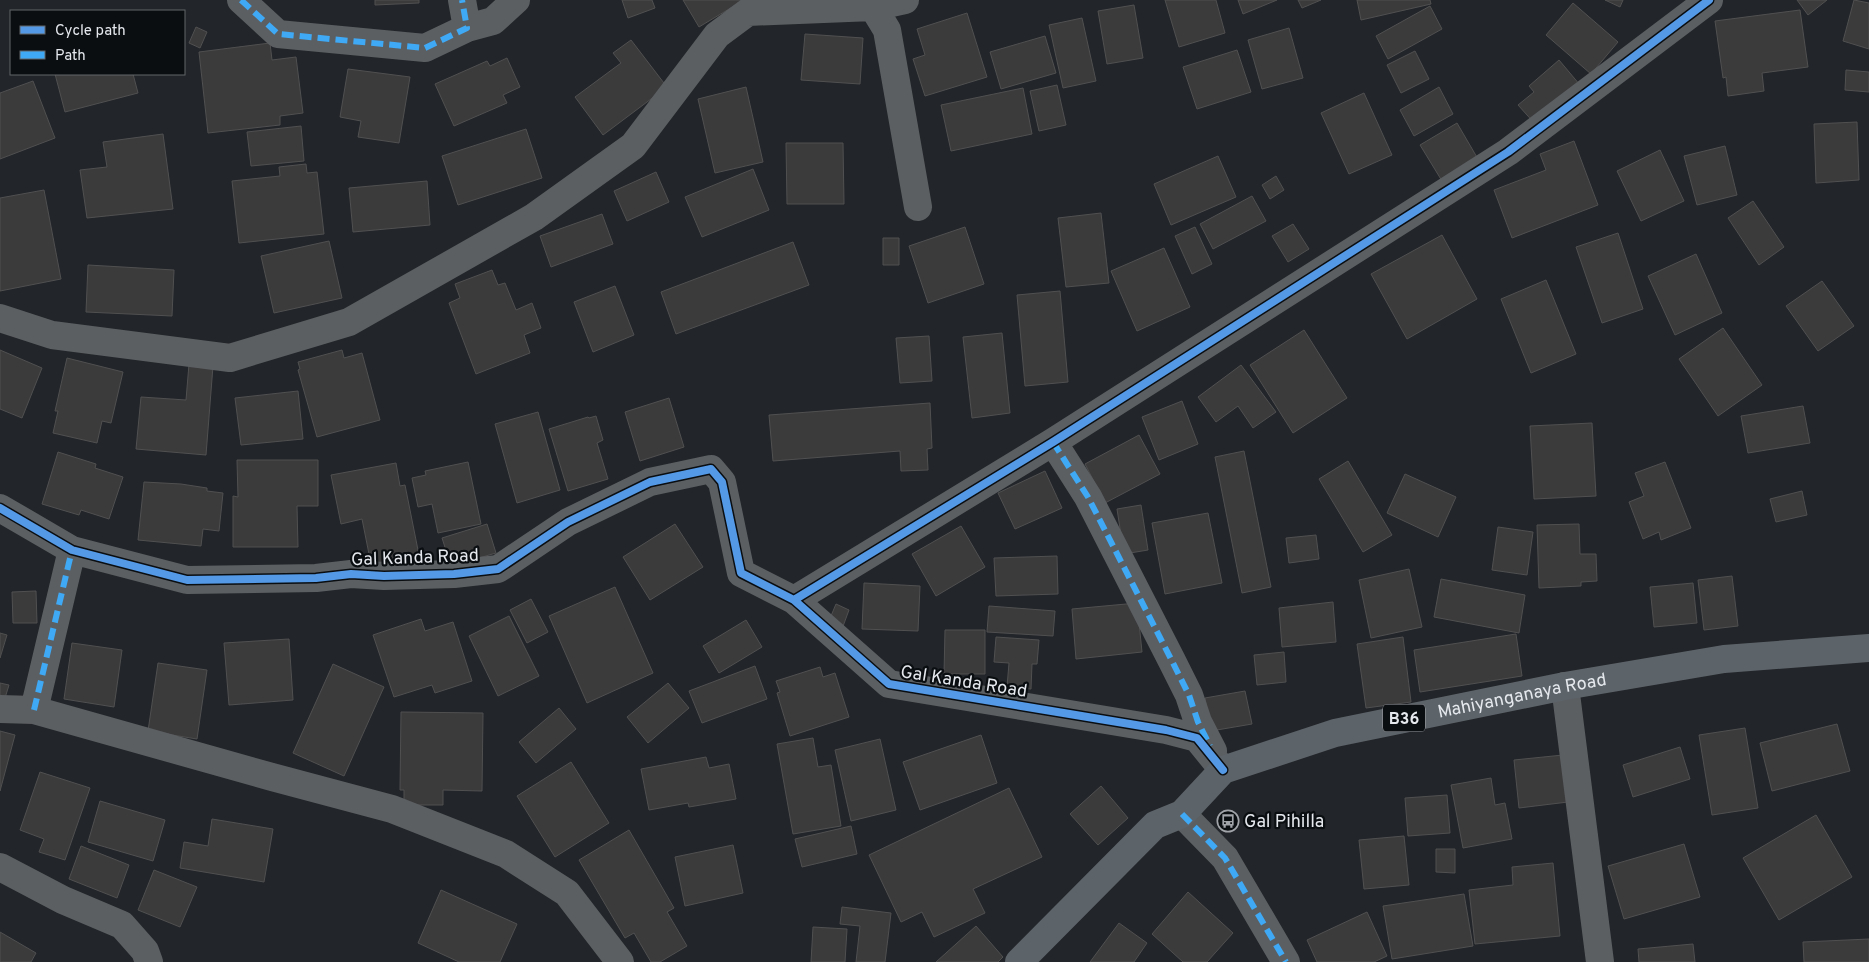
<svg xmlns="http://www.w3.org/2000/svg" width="1869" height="962" viewBox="0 0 1869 962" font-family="Overpass,sans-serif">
<rect width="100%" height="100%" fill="#222529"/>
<path fill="#3b3b3c" stroke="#505051" d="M375,0H419V3L375,5Z
M622,0H652L655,8L628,18Z
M683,0H744L699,27Z
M1165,0H1216L1225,33L1179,47Z
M1238,0H1277L1243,14Z
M1298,0H1321L1302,8Z
M1357,0H1430L1431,4L1361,20Z
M1605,0H1623L1620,7Z
M1797,0H1827L1808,15Z
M1854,0L1869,3V49L1843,41Z
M1573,3L1618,42L1591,74L1546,35Z
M1134,5L1143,58L1107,64L1098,11Z
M1430,6L1442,29L1388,59L1376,36Z
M1800,10L1808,67L1762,73L1764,91L1728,96L1726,77L1723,78L1715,21Z
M967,13L987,77L925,96L913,59L925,55L917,29Z
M1082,18L1096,81L1063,88L1049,25Z
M196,27L207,32L200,48L189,43Z
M1289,28L1303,78L1262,89L1248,40Z
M805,34L863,38L860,84L801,80Z
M1045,36L1056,73L1001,89L990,52Z
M631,40L667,87L603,135L575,97L621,63L613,53Z
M270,43L272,60L296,57L303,113L280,116V125L208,133L199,52Z
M1237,50L1251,92L1197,109L1183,67Z
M1415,51L1429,79L1401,93L1387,65Z
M507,58L520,87L503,95L507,103L454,126L435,84L487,61L490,66Z
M1559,60L1580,85L1536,125L1518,105L1534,92L1529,86Z
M348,69L410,77L399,143L358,137L361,121L340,117Z
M1846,70L1869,72V92L1845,90Z
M55,74H133L138,93L65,112Z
M33,81L55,138L0,159V93Z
M1057,85L1066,125L1039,131L1030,91Z
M746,87L763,162L715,173L698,99Z
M1439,87L1453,114L1414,136L1400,110Z
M1023,88L1032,134L951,151L941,105Z
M1364,93L1392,155L1349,174L1321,113Z
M1857,122L1859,180L1816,183L1814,124Z
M1457,123L1478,159L1442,181L1420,145Z
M301,126L304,161L251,166L247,132Z
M526,129L542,178L458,205L442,156Z
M163,134L173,209L87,218L80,170L107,167L103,142Z
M1574,141L1598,205L1512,238L1494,190L1546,170L1540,154Z
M786,143H843L844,204H787Z
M1725,146L1737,195L1697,205L1684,156Z
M1660,150L1684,201L1641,221L1617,171Z
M1218,156L1236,197L1171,225L1154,184Z
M306,164L307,173L317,172L324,234L239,243L232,181L280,176L279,167Z
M753,169L769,210L702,237L685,197Z
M656,172L669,202L627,221L614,191Z
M1276,176L1284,190L1270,199L1262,185Z
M427,181L430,225L353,232L349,188Z
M44,190L61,279L0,291V198Z
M1252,196L1266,221L1213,249L1200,224Z
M1753,201L1784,247L1759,265L1728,218Z
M1101,213L1109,283L1066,287L1058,218Z
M602,214L613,244L551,267L540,236Z
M1293,224L1309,249L1288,262L1272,236Z
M965,227L984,284L928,303L909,246Z
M1195,227L1212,264L1192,274L1175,236Z
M1618,233L1643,309L1602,323L1576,247Z
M1442,235L1477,299L1407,339L1371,274Z
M883,238H899V265H883Z
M329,241L342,298L274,313L261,256Z
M793,242L809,285L676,334L661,292Z
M1164,248L1190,307L1137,331L1111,271Z
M1696,254L1722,313L1675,335L1648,276Z
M88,265L174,270L172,316L86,312Z
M492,270L498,285L505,283L516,310L532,303L541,328L524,335L530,353L476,374L449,303L460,298L455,284Z
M1546,280L1576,354L1531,373L1501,299Z
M1822,281L1854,326L1818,351L1786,306Z
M615,286L634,335L593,352L574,302Z
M1060,291L1068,382L1025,386L1017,295Z
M1723,328L1762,385L1718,416L1679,359Z
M1304,330L1347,398L1293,433L1250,365Z
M1002,333L1010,413L972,418L963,337Z
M929,336L932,381L900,383L896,338Z
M0,350L42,368L22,418L0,409Z
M342,350L344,358L362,353L380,420L317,437L298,370L300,369L298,362Z
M67,358L123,372L111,423L102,421L97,443L53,433L58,411H55Z
M189,364L213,366L206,455L136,449L141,397L186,400Z
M1241,365L1276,412L1253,428L1238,406L1216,422L1198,397Z
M298,391L303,439L241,445L235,398Z
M669,398L684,447L640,461L625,412Z
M1182,401L1198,444L1159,460L1142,417Z
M930,403L932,448L927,449L928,470L901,471L900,451L773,461L769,415Z
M1803,406L1810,443L1748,453L1741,416Z
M538,412L560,490L517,503L495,424Z
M596,416L603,440L597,443L608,479L568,491L549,429L588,417L589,418Z
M1592,423L1596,496L1534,499L1530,426Z
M1139,435L1160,474L1105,503L1085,464Z
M1244,451L1271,587L1242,593L1215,457Z
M58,452L96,464L95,468L123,477L109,519L81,510L79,515L42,504Z
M237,460H318V506H297L298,547H233V496L238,497Z
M1348,461L1392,535L1363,552L1319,479Z
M468,462L481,524L438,533L432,504L418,507L412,478L426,475L425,471Z
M1665,462L1691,528L1661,540L1659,532L1643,539L1629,502L1644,496L1635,473Z
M396,463L400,486L405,485L419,555L371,564L362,519L341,524L331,475Z
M1045,471L1062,508L1015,529L998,493Z
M1405,474L1456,497L1438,537L1387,513Z
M144,482L181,484L207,488V491L223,493L219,531L203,529L201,546L138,540Z
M1802,491L1807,515L1776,522L1770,499Z
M1141,505L1148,550L1124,554L1117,509Z
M1208,513L1222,583L1165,594L1152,523Z
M487,524L496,553L451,566L442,538Z
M675,524L703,567L650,600L623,557Z
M1579,524L1580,554H1596L1597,581L1581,582V586L1539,588L1537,525Z
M961,526L985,567L936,596L912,554Z
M1498,527L1533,532L1527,575L1492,570Z
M1316,535L1319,559L1289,563L1286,538Z
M1057,556L1058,594L996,596L994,558Z
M1409,569L1422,627L1371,638L1359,580Z
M1732,576L1738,626L1704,630L1698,580Z
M1441,579L1525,595L1519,633L1434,617Z
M864,583L920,586L918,631L862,629Z
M1693,583L1697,623L1654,627L1650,587Z
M615,587L653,673L587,703L549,616Z
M36,591L37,623H13L12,592Z
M531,599L548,632L527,643L510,610Z
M1333,602L1336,642L1282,647L1279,608Z
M1137,603L1142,652L1076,659L1072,609Z
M836,604L849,610L842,629L828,623Z
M989,606L1055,611L1053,636L987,632Z
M509,616L539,676L498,696L469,636Z
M421,619L425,631L453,622L472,681L435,693L432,685L394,697L373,635Z
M746,620L762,647L719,673L703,646Z
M945,630H985V674H944Z
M0,633L7,635L0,658Z
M1516,634L1522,676L1420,692L1414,650Z
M996,637L1039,640L1037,664H1032L1031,689L1007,687L1009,663L994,662Z
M1403,637L1411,702L1366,708L1357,644Z
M289,639L293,700L229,705L224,643Z
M72,643L122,650L114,707L64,699Z
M1284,652L1286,682L1257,685L1254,655Z
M158,663L207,670L197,739L148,731Z
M333,664L384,687L344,776L293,753Z
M755,666L767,699L702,723L689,691Z
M820,667L823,677L835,673L849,717L790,736L777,693L780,692L776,681Z
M0,683L9,685L1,711L0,710Z
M668,683L689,708L648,743L627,717Z
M1245,691L1252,724L1211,731L1205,698Z
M559,708L576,729L536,763L519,742Z
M401,712L483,713L482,791L443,790V805H404V790H400Z
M1837,724L1850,771L1772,791L1760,743Z
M1745,728L1758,808L1712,815L1699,735Z
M0,731L15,735L0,791Z
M981,735L997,783L920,810L903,762Z
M813,738L818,767L831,765L841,826L793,834L777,744Z
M880,739L896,810L851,821L835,750Z
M1680,747L1690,779L1633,797L1623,765Z
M1563,755L1568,802L1519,808L1514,760Z
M706,757L709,768L729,764L736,799L689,807L688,803L649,810L641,769Z
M571,762L609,823L555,857L517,796Z
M40,772L90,788L65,860L39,852L44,839L20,830Z
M1491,778L1495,805L1505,803L1512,839L1463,848L1451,785Z
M1101,786L1128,818L1098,845L1070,814Z
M1009,788L1042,857L973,889L985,913L934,937L922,912L901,922L869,855Z
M1447,795L1450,833L1408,836L1405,798Z
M100,801L165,820L153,861L88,842Z
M1816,815L1852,877L1779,920L1743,858Z
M212,819L273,829L264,882L180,868L184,842L208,846Z
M851,826L857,854L802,867L795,839Z
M629,830L674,908L667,912L687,946L660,962H651L634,933L625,938L579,860Z
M1404,836L1409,885L1364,889L1359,840Z
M1684,844L1700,897L1624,919L1608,866Z
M733,845L743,893L685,906L675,857Z
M81,846L129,865L117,898L69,879Z
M1436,849H1455V873L1436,872Z
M1553,863L1560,936L1475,944L1469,890L1513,885L1512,867Z
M154,870L197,887L180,927L138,910Z
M441,890L517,924L500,962H459L418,943Z
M1188,892L1233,933L1207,962H1183L1152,934Z
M1464,894L1473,946L1392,959L1383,906Z
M842,907L891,913L885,962H856L860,926L840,924Z
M1367,912L1387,956L1374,962H1317L1307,940Z
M1119,923L1147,943L1134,962H1090Z
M976,926L1003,957L998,962H936Z
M813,927L847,929L845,962H811Z
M0,932L36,953L31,962H0Z
M1869,939V962H1804L1803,942Z
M1693,944L1695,962H1639L1638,949Z"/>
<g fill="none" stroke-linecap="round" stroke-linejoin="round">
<path stroke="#5c5f62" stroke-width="28" d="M241,0L278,34L425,48L467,28L462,0
M873,7L887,30L918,207
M467,28L493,21L516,0
M0,318L52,335L230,358L349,322L534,217L633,146L717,35L748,12L873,7L905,0
M1053,442L1088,497L1172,661L1189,695L1198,722L1213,751
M0,508L72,550L187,580L316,578L351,574L384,576L454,574L498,569L568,522L650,482L711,469L722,482L741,573L794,600L889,684L1166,730L1197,738L1223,770
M794,600L1053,442L1508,152L1709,0
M1565,686L1600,962
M0,709L34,710L272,777L392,809L506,854L567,893L620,962
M34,710L72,550
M1182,814L1225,858L1286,962
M0,867L63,900L122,925L145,951L149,962"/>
<path stroke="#5c6369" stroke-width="28" id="s1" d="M1019,962L1155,825L1182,814L1223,770L1335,733L1565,686L1724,659L1869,648"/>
<path stroke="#3fa9f5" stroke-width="6" stroke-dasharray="12 6" stroke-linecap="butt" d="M241,0L278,34L425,48L467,28L462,0
M1053,442L1088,497L1172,661L1189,695L1198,722L1210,746
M34,710L72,550
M1182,814L1225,858L1286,962"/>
<g stroke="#0b0e11" stroke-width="11">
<path id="cycleway" d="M0,508L72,550L187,580L316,578L351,574L384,576L454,574L498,569L568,522L650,482L711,469L722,482L741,573L794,600L889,684L1166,730L1197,738L1223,770
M794,600L1053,442L1508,152L1709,0"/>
</g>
<use href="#cycleway" stroke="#5399e6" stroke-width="8"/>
</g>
<defs>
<g id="bus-ring" transform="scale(1.125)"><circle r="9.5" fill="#0b0e11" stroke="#a1a4a9" stroke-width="1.5"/><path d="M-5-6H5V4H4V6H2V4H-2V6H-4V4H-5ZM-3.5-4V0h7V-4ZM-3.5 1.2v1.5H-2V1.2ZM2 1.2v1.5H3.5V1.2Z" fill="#a1a4a9"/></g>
</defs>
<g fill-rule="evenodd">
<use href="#bus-ring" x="1228" y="821"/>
</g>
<g text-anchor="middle" stroke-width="4.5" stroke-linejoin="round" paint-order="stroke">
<rect fill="#0b0e11" stroke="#a4a7ac" stroke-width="1" x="1383" y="704.5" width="42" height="27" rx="4"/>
<g font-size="16" font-weight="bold" fill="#e5e9ee">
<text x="1404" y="724">B36</text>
</g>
<g font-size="18" fill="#e5e9ee" stroke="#0b0e11">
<text transform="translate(415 557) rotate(-2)" y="6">Gal Kanda Road</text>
<text transform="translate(964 681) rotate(9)" y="6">Gal Kanda Road</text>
<text dy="6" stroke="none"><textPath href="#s1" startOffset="591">Mahiyanganaya Road</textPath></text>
</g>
<g font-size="18" fill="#e5e9ee" stroke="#0b0e11" text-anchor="start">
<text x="1244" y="827">Gal Pihilla</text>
</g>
</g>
<rect x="10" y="10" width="175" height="65" fill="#0b0e11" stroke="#626669"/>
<rect x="20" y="26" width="25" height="8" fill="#5399e6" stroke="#626669"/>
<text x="55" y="35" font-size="15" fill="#e5e9ee">Cycle path</text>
<rect x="20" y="51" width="25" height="8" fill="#3fa9f5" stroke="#626669"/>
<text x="55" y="60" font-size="15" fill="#e5e9ee">Path</text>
</svg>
